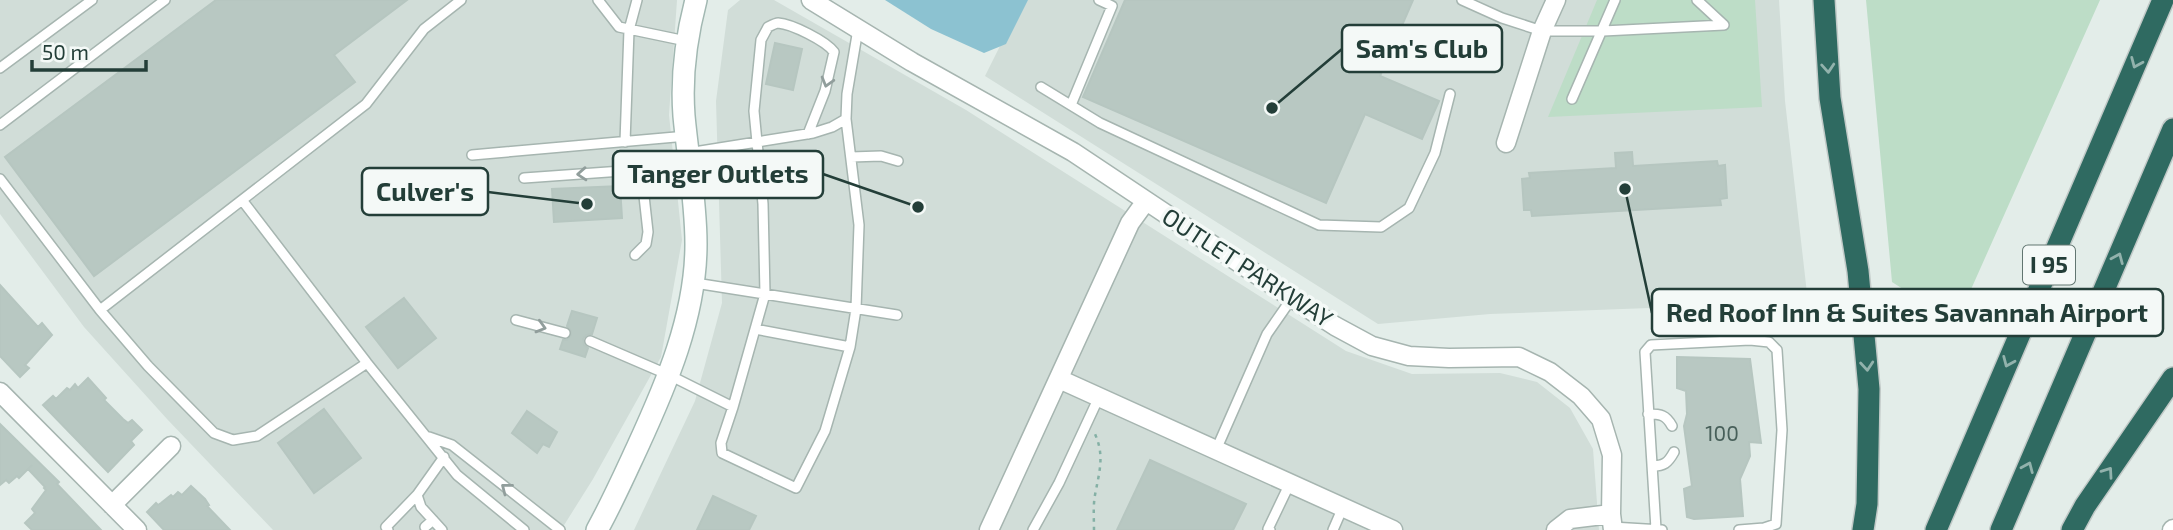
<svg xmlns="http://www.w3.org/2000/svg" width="2173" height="530" viewBox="0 0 2173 530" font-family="'Exo 2',sans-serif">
<rect width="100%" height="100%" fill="#e3ede9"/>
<path fill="#d1ddd8" d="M0,0H677L669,115L682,240L661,357L593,479L561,530H273L167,419L84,327L0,214Z
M740,0H774L966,110L1346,351L1412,374L1500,373L1537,382L1570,408L1593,449L1599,530H634L695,401L722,303L716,101L728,10Z
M1023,0H1779L1785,101L1808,302L1490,314L1378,324L985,76Z"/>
<path fill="#bdddc7" d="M1597,0H1755L1762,107L1548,117Z
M1866,0H2100L1956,323L1892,282Z"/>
<path fill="#8cc2d1" d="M885,0H1028L1006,44L984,53L931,29Z"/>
<path fill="#b8c8c2" stroke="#b6c6c0" stroke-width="2" d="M216,0H407L334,55L355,82L94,276L5,157Z
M1125,0H1413L1380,76L1439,101L1422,139L1365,114L1326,203L1083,97Z
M775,43L802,49L793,90L766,84Z
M1632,152L1633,166L1717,161L1718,166L1725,165L1727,198L1720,199L1721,205L1532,216L1531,210H1524L1522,179L1530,178L1529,173L1616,168L1615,153Z
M620,186L622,218L554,222L552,189Z
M0,285L38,327L42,323L52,335L25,365L29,368L20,377L0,356Z
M404,298L436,338L398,368L366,327Z
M572,311L597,318L592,334L586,335L583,339L584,345L588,348L585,357L560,349L563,340H567L571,335V331L567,326Z
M1677,357L1750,359L1761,443L1749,442L1750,456L1740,479L1743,516L1694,519L1687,517L1684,489L1692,486L1684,426L1687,414L1686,391L1677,388Z
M88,378L106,398L104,400L123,419L128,423L132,420L142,430L131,441L134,445L108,472L43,405L53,396L56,399L67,388L70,390L75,384L78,388Z
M324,409L361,458L314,493L278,443Z
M527,411L557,432L549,447L543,444L537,453L512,433Z
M0,424L59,482L57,484L101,530H32L25,523L35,513L32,509L46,490L44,488L45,487L28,469L32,465L19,478L17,476L9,483L6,480L0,485Z
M1150,460L1246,504L1233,530H1117Z
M191,486L205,499L209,505L207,506L230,530H164L147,512L156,503L158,505L161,503L171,495L173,497L178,492L182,495Z
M713,496L756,516L749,530H697Z"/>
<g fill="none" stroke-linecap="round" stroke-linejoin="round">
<g stroke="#a6b5b0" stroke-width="12">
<path id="lane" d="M598,0L619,27L686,41
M1462,0L1502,18L1542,31H1603L1724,25L1697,0
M0,68L92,0
M1041,87L1100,123L1319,225L1381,227L1409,208L1435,153L1450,94
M1572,99L1615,0
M1071,105L1112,6L1099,0
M0,125L165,0
M808,134L825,91L834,52C826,41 792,24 778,23C776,23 770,26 768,27L761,40L754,111L763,204L765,294L733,407L721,443L722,453L796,488L825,431L850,347
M625,142L629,30L637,0
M688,153L813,133L832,127L846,119L847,94L858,29
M472,155L687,136
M851,157L881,156L898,161
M524,178L622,171L636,175L643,187L648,232L646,244L635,255
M0,179L100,310L148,366L214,433L233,440L257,436L367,363
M242,200L367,363L457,475L524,530
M695,283L897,315
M100,310L366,104L424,29L461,0
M516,320L565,333
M755,329L850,347L856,309L859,225L846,119
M590,341L669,375L733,407
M1648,414C1661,414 1666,415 1672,426
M429,437L452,445L560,530
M1216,450L1267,334L1292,298
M1652,466C1664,466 1668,463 1674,452
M425,527L433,520
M1612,527L1662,530
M1656,529L1645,352L1651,345L1750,340L1769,342L1777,350L1782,430L1776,524L1764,528L1739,530
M388,530L386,527L417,495
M442,530L421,507L417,495L444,457
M1033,530L1059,483L1099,397
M1270,530L1268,529L1290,483
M1333,530L1343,507"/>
</g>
<g stroke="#a6b5b0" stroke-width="21">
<path id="street" d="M811,0L912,62L1073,152L1292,298L1335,326L1372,346L1409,356L1449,358L1519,357L1550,372L1581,396L1601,419L1612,455L1611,514L1613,530
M1506,143L1542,31L1556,0
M1059,379L1393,530
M0,392L137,530
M112,505L171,446
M989,530L1130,223L1146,201
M1556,530L1570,519L1611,514
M2172,530L2173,529"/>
</g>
<g stroke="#a2b8b2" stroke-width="24">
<path id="secondary" d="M597,530C612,503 624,476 637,448C666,385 696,316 696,244C696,201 688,159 684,116C681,77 686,38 696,0"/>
</g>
<g stroke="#c1c9c7" stroke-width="24">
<path id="highway" d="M1824,0L1830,98L1858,271L1869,389L1867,504L1863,530
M1936,530L2163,0
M2001,530L2173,129
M2072,530L2085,506L2173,378"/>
</g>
<path stroke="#84b0a5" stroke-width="2.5" stroke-dasharray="3.5 5" stroke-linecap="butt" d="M1094,530C1094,519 1093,506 1095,495C1099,473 1105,456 1095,434"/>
<use href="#lane" stroke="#fff" stroke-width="9"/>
<use href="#street" stroke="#fff" stroke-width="18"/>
<use href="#secondary" stroke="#fff" stroke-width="21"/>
<use href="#highway" stroke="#2f6a61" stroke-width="21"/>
</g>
<defs><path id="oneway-chevron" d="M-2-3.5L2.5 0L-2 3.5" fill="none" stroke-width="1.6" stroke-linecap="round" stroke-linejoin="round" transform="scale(1.75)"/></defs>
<g stroke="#92b2ac">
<use href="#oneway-chevron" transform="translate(2136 63) rotate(113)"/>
<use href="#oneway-chevron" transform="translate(1828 68) rotate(86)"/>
<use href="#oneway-chevron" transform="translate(2118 258) rotate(-67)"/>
<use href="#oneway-chevron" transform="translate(2008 362) rotate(113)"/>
<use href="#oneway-chevron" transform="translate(1867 366) rotate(85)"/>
<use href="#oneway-chevron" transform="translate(2028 467) rotate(-67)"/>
<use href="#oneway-chevron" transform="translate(2108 472) rotate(-55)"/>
</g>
<g stroke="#919e9c">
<use href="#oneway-chevron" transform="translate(827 82) rotate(106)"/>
<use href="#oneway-chevron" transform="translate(582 174) rotate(176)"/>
<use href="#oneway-chevron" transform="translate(541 327) rotate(16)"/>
<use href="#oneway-chevron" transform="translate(506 488) rotate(-142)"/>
</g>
<g text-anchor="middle" stroke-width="7" stroke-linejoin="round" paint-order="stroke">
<g font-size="21" fill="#48605a">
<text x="1722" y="441">100</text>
</g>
<rect fill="#f4f9f7" stroke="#627671" stroke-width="2" x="2023" y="245.5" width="52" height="39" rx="5"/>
<g font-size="23" font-weight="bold" fill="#233e38">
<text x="2049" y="273">I 95</text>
</g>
<g font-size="24" fill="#233e38" stroke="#f4f9f7">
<text transform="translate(1247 268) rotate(33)" y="8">OUTLET PARKWAY</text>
</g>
</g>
<path fill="none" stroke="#233e38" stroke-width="2.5" d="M1272 108L1342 49M918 207L823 174M587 204L488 192M1625 189L1652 313"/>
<g fill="#233e38" stroke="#f4f9f7" stroke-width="2.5">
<circle cx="1272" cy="108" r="7"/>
<circle cx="918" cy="207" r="7"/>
<circle cx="587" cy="204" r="7"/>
<circle cx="1625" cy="189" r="7"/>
</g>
<g fill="#f4f9f7" stroke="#233e38" stroke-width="2.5">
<rect x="1342" y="25" width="160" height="47" rx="7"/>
<rect x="613" y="151" width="210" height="47" rx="7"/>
<rect x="362" y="168" width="126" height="47" rx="7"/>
<rect x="1652" y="289" width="511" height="47" rx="7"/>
</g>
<g font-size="26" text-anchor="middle" font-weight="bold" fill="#233e38">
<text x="1422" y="58">Sam's Club</text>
<text x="718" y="183">Tanger Outlets</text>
<text x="425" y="201">Culver's</text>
<text x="1907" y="322">Red Roof Inn &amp; Suites Savannah Airport</text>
</g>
<path d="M32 60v10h114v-10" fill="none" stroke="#233e38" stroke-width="3.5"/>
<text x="42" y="60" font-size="21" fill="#233e38" stroke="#f4f9f7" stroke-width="5" paint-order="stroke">50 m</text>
</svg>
